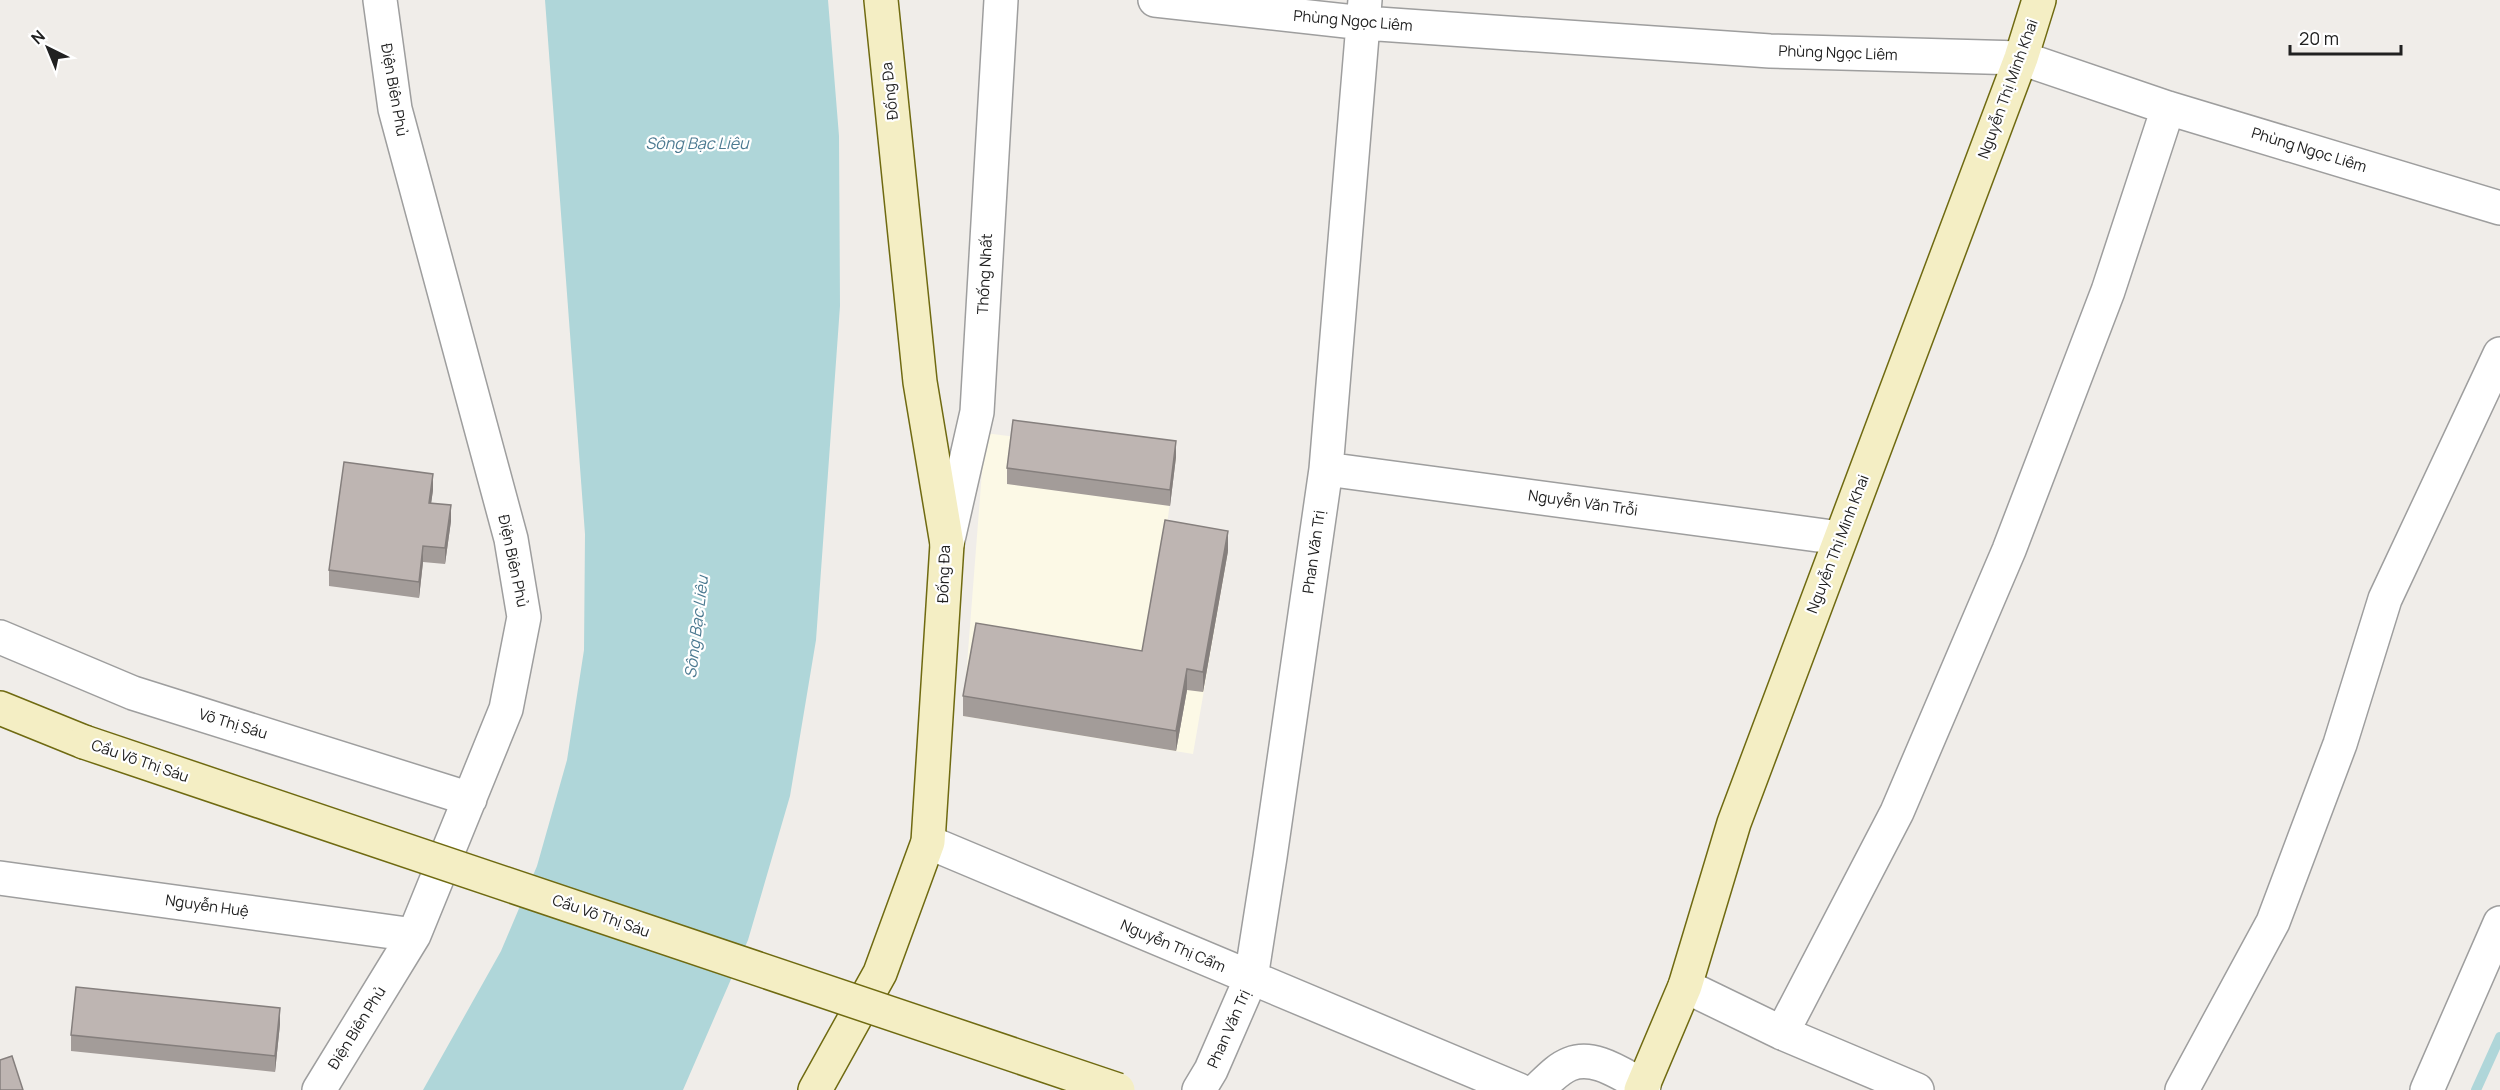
<svg xmlns="http://www.w3.org/2000/svg" width="2500" height="1090" viewBox="0 0 2500 1090" font-family="Manrope,sans-serif">
<rect width="100%" height="100%" fill="#f0ede9"/>
<path fill="#fcf9e6" d="M985,433L1176,457L1165,540L1228,551L1193,754L963,716Z"/>
<path fill="#afd6d9" d="M545,0H828L839,136L840,306L816,640L790,796L748,940L683,1090H423L501,951L537,866L567,760L584,650L585,534Z"/>
<g fill="none" stroke-linecap="round" stroke-linejoin="round">
<path stroke="#afd6d9" stroke-width="10" d="M2476,1090L2500,1037"/>
<g stroke="#9e9e9e" stroke-width="36">
<path id="street" d="M1155,0L1364,23L1770,51L2021,58L2168,108L2500,208
M1326,469L1840,538
M947,544L977,412L1001,0
M0,637L133,693L470,799
M928,842L1519,1090
M0,878L414,935
M1685,986L1782,1033L1917,1090
M1782,1033L1897,812L2009,550L2108,291L2168,108
M319,1090L414,935L506,709L524,617L511,539L395,109L380,0
M1199,1090L1211,1070L1251,978L1270,857L1326,469L1365,0
M1537,1090C1547,1081 1557,1069 1570,1064C1595,1054 1622,1075 1644,1086
M2182,1090L2273,922L2340,744L2385,599L2500,354
M2427,1090L2500,923"/>
</g>
<g stroke="#6f6a11" stroke-width="36">
<path id="secondary" d="M0,708L84,742
M815,1090L880,973L928,842L947,544L920,382L881,0
M1641,1090L1685,986L1734,823L2021,58L2039,0"/>
</g>
<use href="#street" stroke="#fff" stroke-width="33"/>
<use href="#secondary" stroke="#f4eec4" stroke-width="33"/>
<g stroke="#6f6a11" stroke-width="36" stroke-linecap="butt">
<path id="secondary-bridge" d="M84,742L1118,1090"/>
</g>
<use href="#secondary-bridge" stroke="#f4eec4" stroke-width="33"/>
</g>
<path fill="#a39c99" d="M1176,457L1170,506L1007,484V468Z
M433,490L431,503L451,521L445,564L423,562L419,598L329,586V570Z
M1228,551L1203,692L1187,690L1176,751L963,716V696L1142,651Z
M280,1024L275,1072L71,1051V1035Z"/>
<path fill="#857f7d" d="M1176,441V457L1170,506V490Z
M433,474V490L429,519V503Z
M451,505V521L445,564V548Z
M1228,531V551L1203,692V672Z
M423,546V562L419,598V582Z
M1187,669V690L1176,751V731Z
M280,1008V1024L275,1072V1056Z"/>
<path fill="#beb5b2" stroke="#857f7d" stroke-width="1.5" d="M1013,420L1176,441L1170,490L1007,468Z
M344,462L433,474L429,503L451,505L445,548L423,546L419,582L329,570Z
M1165,520L1228,531L1203,672L1187,669L1176,731L963,696L976,623L1142,651Z
M76,987L280,1008L275,1056L71,1035Z
M12,1056L23,1090H0V1060Z"/>
<g text-anchor="middle" stroke-width="4.5" stroke-linejoin="round" paint-order="stroke">
<g font-size="15" fill="#212121" stroke="#fff">
<text transform="translate(1353 21) rotate(5)" y="5">Phùng Ngọc Liêm</text>
<text transform="translate(1838 53) rotate(2)" y="5">Phùng Ngọc Liêm</text>
<text transform="translate(2008 89) rotate(-70)" y="5">Nguyễn Thị Minh Khai</text>
<text transform="translate(394 90) rotate(80)" y="5">Điện Biên Phủ</text>
<text transform="translate(890 91) rotate(-96)" y="5">Đống Đa</text>
<text transform="translate(2309 150) rotate(17)" y="5">Phùng Ngọc Liêm</text>
<text transform="translate(985 274) rotate(-87)" y="5">Thống Nhất</text>
<text transform="translate(1583 503) rotate(8)" y="5">Nguyễn Văn Trỗi</text>
<text transform="translate(1838 544) rotate(-69)" y="5">Nguyễn Thị Minh Khai</text>
<text transform="translate(1314 552) rotate(-82)" y="5">Phan Văn Trị</text>
<text transform="translate(513 561) rotate(78)" y="5">Điện Biên Phủ</text>
<text transform="translate(944 574) rotate(-88)" y="5">Đống Đa</text>
<text transform="translate(233 724) rotate(17)" y="5">Võ Thị Sáu</text>
<text transform="translate(140 761) rotate(19)" y="5">Cầu Võ Thị Sáu</text>
<text transform="translate(207 906) rotate(8)" y="5">Nguyễn Huệ</text>
<text transform="translate(601 916) rotate(19)" y="5">Cầu Võ Thị Sáu</text>
<text transform="translate(1173 946) rotate(23)" y="5">Nguyễn Thị Cẩm</text>
<text transform="translate(357 1028) rotate(-58)" y="5">Điện Biên Phủ</text>
<text transform="translate(1229 1029) rotate(-66)" y="5">Phan Văn Trị</text>
</g>
<g font-size="16" font-style="italic" fill="#4c7a91" stroke="#fff">
<text x="697" y="149">Sông Bạc Liêu</text>
<text transform="translate(696 627) rotate(-83)" y="6">Sông Bạc Liêu</text>
</g>
</g>
<g transform="translate(48 48) rotate(317)" stroke="#ffffff" stroke-width="4.5" paint-order="stroke">
<path d="M0-4.5L10 22L0 15L-10 22Z" fill="#212121"/>
<text y="-9" font-size="16" font-weight="bold" text-anchor="middle" fill="#212121">N</text>
</g>
<path d="M2290 45v9h111v-9" fill="none" stroke="#212121" stroke-width="3"/>
<text x="2299" y="45" font-size="18" fill="#212121" stroke="#ffffff" stroke-width="4.5" paint-order="stroke">20 m</text>
</svg>
